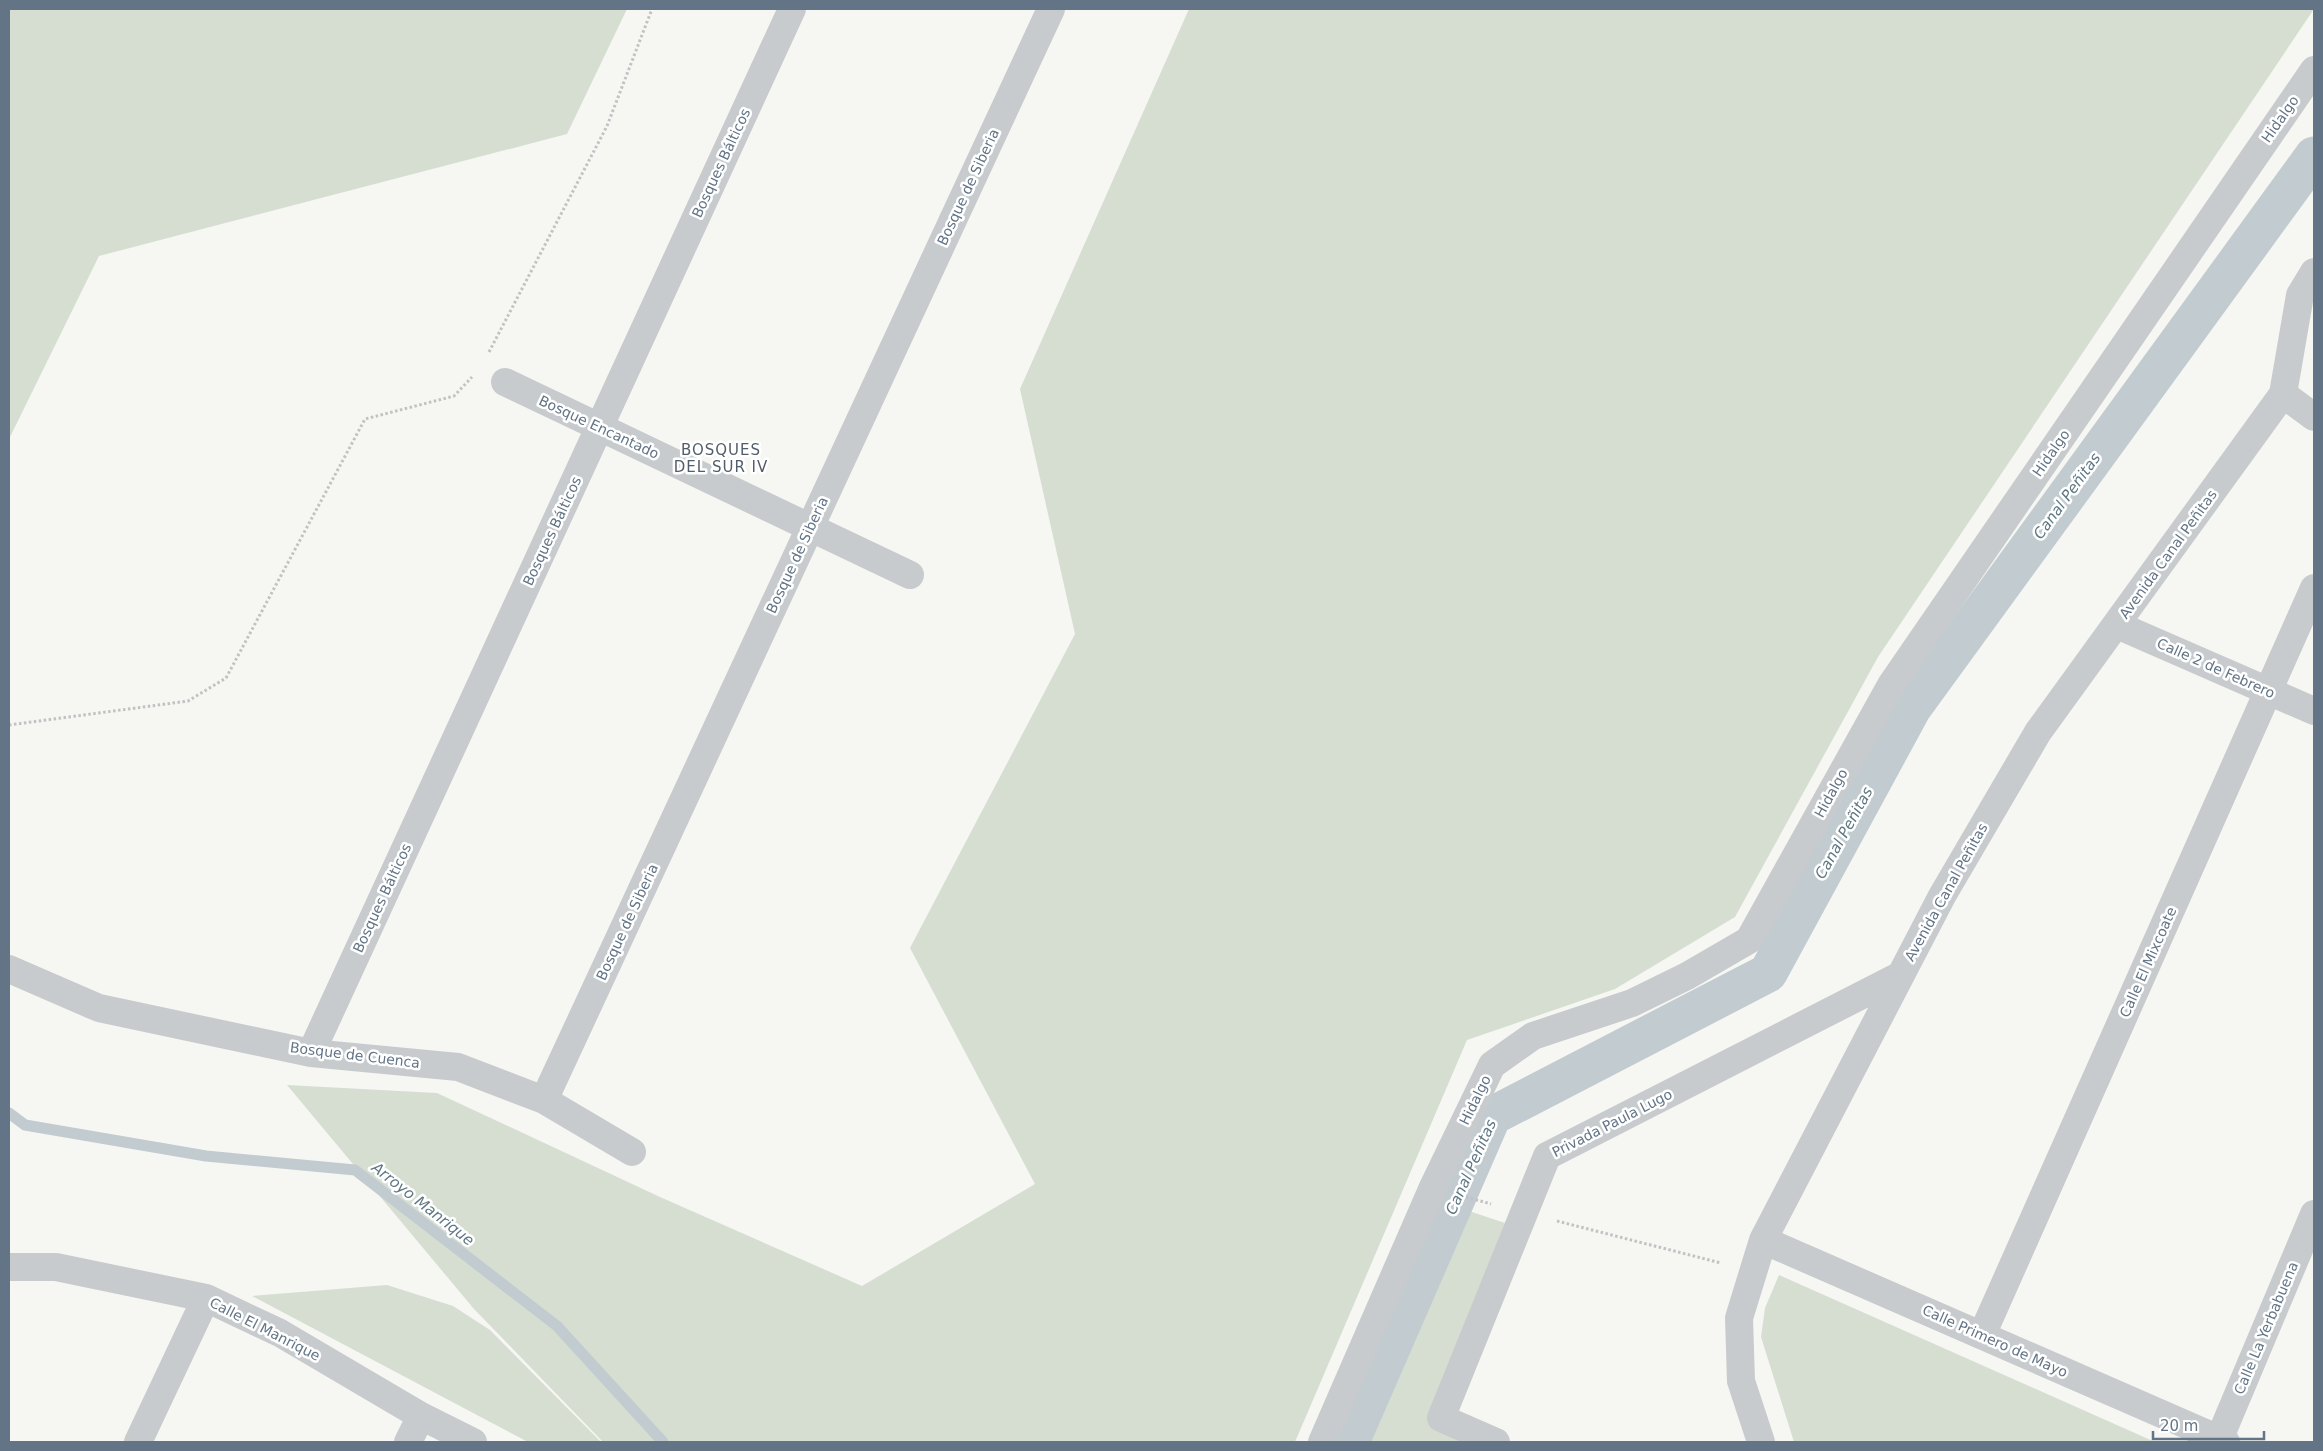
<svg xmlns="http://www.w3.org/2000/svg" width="2323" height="1451" viewBox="0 0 2323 1451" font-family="'DejaVu Sans',sans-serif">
<rect width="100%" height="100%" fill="#f6f6f2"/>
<path fill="#d6ded2" d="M9,9H627L567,134L99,256L9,439Z
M1189,9H2314L1878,657L1735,917L1615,989L1467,1040L1295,1442H603L474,1309L287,1085L437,1093L660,1197L862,1286L1035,1184L910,948L1075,634L1020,389Z
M1466,1210L1505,1223L1429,1421L1475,1442H1364Z
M1779,1275L2155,1442H1794L1761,1337L1765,1308Z
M387,1285L453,1306L490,1330L601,1442H528L252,1296Z"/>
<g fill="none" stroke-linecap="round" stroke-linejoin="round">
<path stroke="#c1cbd0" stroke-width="11" d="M9,1113L25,1125L206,1156L355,1170L557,1326L663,1442"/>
<path stroke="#c1cbd0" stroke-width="39" d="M1350,1442L1492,1116L1768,973L1912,708L2314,156"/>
<path stroke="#c0c2c4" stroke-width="3" stroke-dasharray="2.5 2.5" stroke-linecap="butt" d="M489,352L607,126L652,9
M9,725L188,701L226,678L365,419L454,396L472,377
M1466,1197L1491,1204
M1557,1221L1721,1263"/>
<path stroke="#c8cbce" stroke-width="28" d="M505,382L910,575
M2283,394L2314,417
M2117,625L2314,711
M9,969L99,1008L311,1053L458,1067L544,1100L632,1152
M311,1053L792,9
M544,1100L1051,9
M1763,1240L2226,1442
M9,1267H56L206,1298L280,1333L421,1416L473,1442
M1982,1335L2314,588
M138,1442L206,1298
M408,1442L421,1416
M1322,1442L1433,1187L1492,1065L1533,1036L1632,1003L1687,976L1749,940L1891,685L2314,70
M1496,1442L1441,1418L1547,1156L1901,975
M1761,1442L1741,1381L1739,1318L1763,1240L1942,896L2038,732L2283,394L2300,295L2314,272
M2218,1442L2314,1214"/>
</g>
<g text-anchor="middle" stroke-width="5" stroke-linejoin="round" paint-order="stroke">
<g font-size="14" fill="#627486" stroke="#fff">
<text transform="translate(2280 119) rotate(-55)" y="5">Hidalgo</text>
<text transform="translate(721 163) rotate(-65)" y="5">Bosques Bálticos</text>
<text transform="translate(968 187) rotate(-65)" y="5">Bosque de Siberia</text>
<text transform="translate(599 427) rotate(25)" y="5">Bosque Encantado</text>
<text transform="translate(2051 453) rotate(-55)" y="5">Hidalgo</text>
<text transform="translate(552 531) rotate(-65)" y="5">Bosques Bálticos</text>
<text transform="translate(2168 554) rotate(-54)" y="5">Avenida Canal Peñitas</text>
<text transform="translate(797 555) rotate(-65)" y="5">Bosque de Siberia</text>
<text transform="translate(2216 668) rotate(24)" y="5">Calle 2 de Febrero</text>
<text transform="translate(1831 793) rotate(-61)" y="5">Hidalgo</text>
<text transform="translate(1946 892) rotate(-61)" y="5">Avenida Canal Peñitas</text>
<text transform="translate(382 898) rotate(-65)" y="5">Bosques Bálticos</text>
<text transform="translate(627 922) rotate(-65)" y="5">Bosque de Siberia</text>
<text transform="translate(2148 962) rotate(-66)" y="5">Calle El Mixcoate</text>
<text transform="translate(355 1055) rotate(7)" y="5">Bosque de Cuenca</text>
<text transform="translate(1475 1100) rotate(-64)" y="5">Hidalgo</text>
<text transform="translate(1612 1123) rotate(-27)" y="5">Privada Paula Lugo</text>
<text transform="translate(2266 1328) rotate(-67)" y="5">Calle La Yerbabuena</text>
<text transform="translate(265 1329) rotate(27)" y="5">Calle El Manrique</text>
<text transform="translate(1995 1341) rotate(24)" y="5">Calle Primero de Mayo</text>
</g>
<g font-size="15" letter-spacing="1" fill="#515d6a" stroke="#fff">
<text x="721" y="455">BOSQUES<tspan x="721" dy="17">DEL SUR IV</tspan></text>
</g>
<g font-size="15" font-style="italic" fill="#5e7783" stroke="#fff">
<text transform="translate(2067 496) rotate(-54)" y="5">Canal Peñitas</text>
<text transform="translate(1844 833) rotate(-61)" y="5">Canal Peñitas</text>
<text transform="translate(1471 1167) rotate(-66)" y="5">Canal Peñitas</text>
<text transform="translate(423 1204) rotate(38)" y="5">Arroyo Manrique</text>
</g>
</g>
<rect width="2323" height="1451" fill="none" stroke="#627486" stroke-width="20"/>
<path d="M2153 1431v8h111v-8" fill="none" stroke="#627486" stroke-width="2.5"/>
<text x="2160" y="1431" font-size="15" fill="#627486" stroke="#ffffff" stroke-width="4" paint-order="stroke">20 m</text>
</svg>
